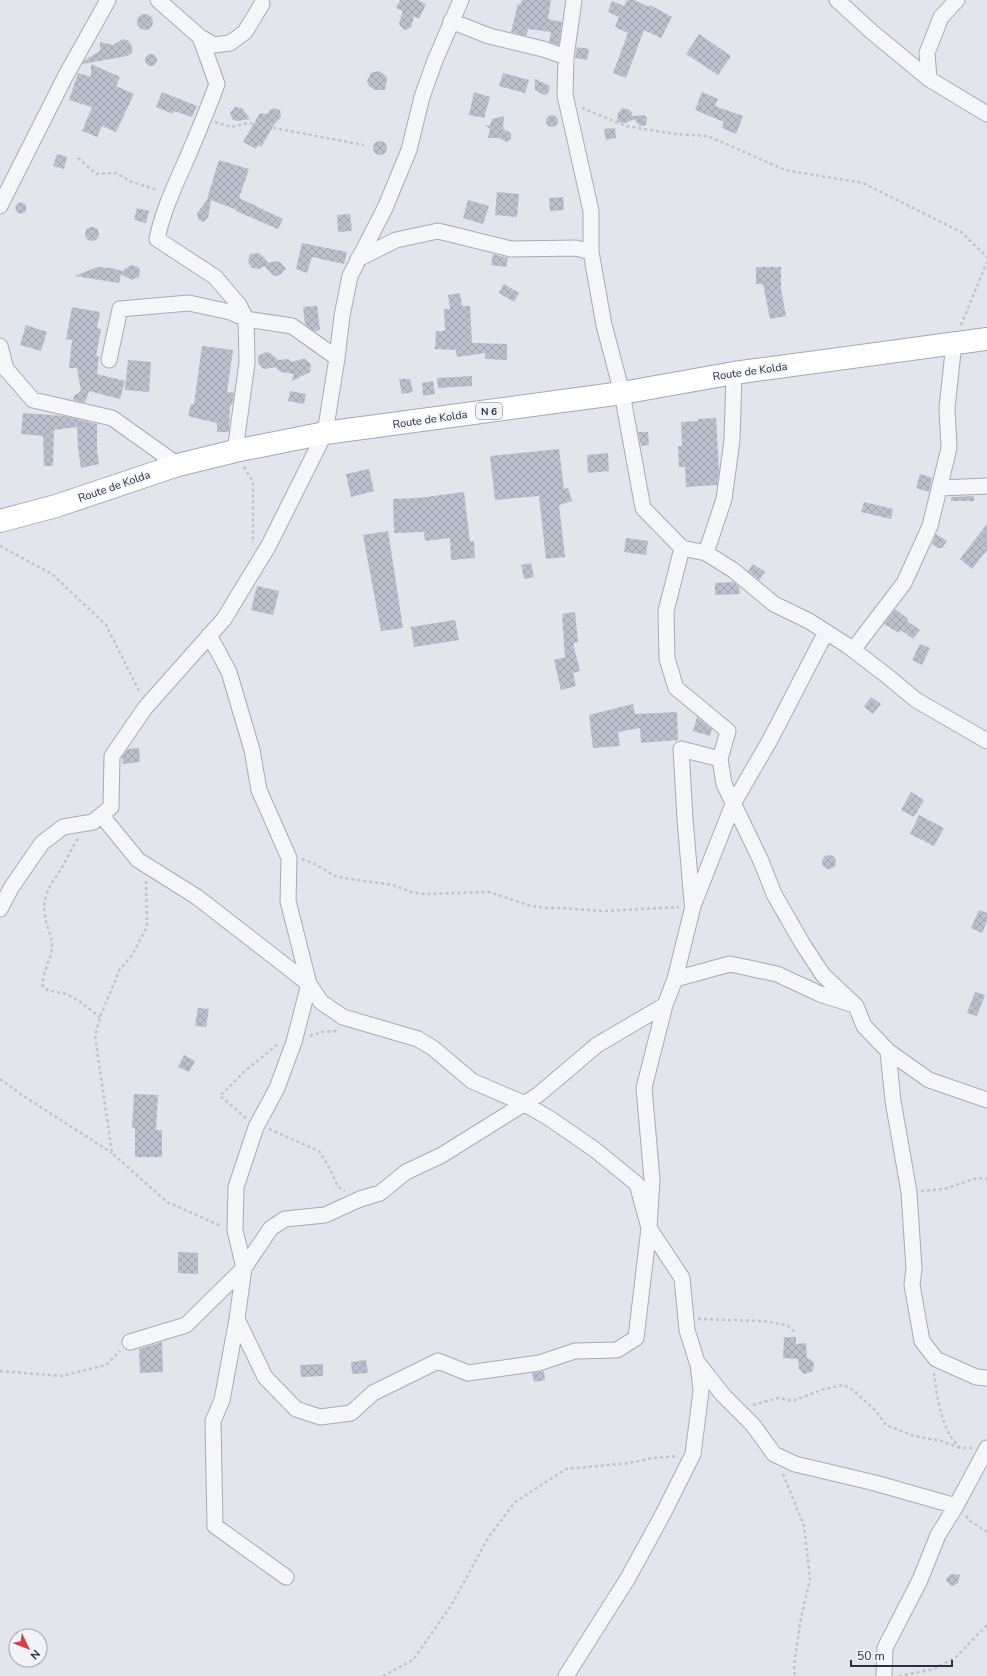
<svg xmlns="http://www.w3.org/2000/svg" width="987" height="1676" viewBox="0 0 987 1676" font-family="'Nunito Sans',sans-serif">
<defs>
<pattern id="building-cross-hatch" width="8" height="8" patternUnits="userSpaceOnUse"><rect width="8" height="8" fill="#bcc0cc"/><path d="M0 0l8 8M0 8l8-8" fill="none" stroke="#a2a5b1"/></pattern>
</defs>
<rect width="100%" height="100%" fill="#e2e5ec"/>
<path fill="url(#building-cross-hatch)" d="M400,0H418L426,4L419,19L414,16L411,27L408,29L405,30L400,26L399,23L403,11L396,8Z
M522,0H551L548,19L562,22L559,45L549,42L551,32L528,29L526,36L511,32L518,4L520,5Z
M627,0H634L649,7L650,5L672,17L661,38L644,30L626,78L613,73L628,33L615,27L619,17L608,12L612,1L624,6Z
M137 22a8 8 0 1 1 16 0a8 8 0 1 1-16 0Z
M699,34L731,56L718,75L686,54Z
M123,39L129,41L132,47V53L127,56L82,64L85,60L100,51V42L113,45Z
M577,47L589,49L587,60L575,58Z
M145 60a6 6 0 1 1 12 0a6 6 0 1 1-12 0Z
M91,64L120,77L116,86L134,94L116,132L102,126L97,137L82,131L92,107L69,100L78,73L91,77Z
M379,71L386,76L387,80L385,90H375L369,86L367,81L371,73Z
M503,73L529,80L525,93L499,86Z
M535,79L550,86L549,91L547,94L544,95L535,90Z
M162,92L197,106L192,117L174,111L173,114L156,107Z
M474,92L490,97L484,118L469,115Z
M702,92L718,99L715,106L743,116L736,134L722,128L724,122L695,110Z
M235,107L242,108L250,119L237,121L233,120L230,113Z
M273,108L280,110L281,117L275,123L261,147L258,145L256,149L243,142L260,113L267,114L270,110Z
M623,108L630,110L633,116L643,115L647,117L646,125L640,126L634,119L626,123L617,122L618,113Z
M546 121a6 6 0 1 1 12 0a6 6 0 1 1-12 0Z
M504,116L503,129L511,133V139L506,142L499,138H488L490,129L485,125L490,126L492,119Z
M615,128L616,138L606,140L604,129Z
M373 148a7 7 0 1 1 14 0a7 7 0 1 1-14 0Z
M57,154L67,157L64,169L53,166Z
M219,160L249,169L239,198L283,219L278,229L236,211L237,210L211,200L208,218L203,222L198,219L197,213L208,199H207Z
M497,192L519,194L517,217L495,215Z
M563,197L564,210L550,211L549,198Z
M468,200L489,206L483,224L463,218Z
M15.5 208a5.5 5.5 0 1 1 11 0a5.5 5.5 0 1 1-11 0Z
M137,208L149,211L146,223L134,220Z
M350,214L352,231L338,232L337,215Z
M85 234a7 7 0 1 1 14 0a7 7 0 1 1-14 0Z
M302,243L347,252L344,264L312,257L307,273L296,269Z
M258,253L261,255L269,263L276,261L280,262L286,269L280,275L276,276L273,275L264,266L259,269L252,268L248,262L250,254Z
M493,254L508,258L506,267L491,265Z
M131,265L138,267L140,270L139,277L132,280L121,274L119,283L75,276L97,267L112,268L122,271Z
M756,267H781V289L786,316L770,319L763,284H756Z
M504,284L519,293L514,302L499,293Z
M460,293L462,306H470L472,343L507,344V360L485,359V353L457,357L456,350L435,349L436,331H445L444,309H450L448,295Z
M317,306L320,330L314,331L305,324L303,307Z
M72,307L100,312L97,328L101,329L96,356H99L97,374L125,381L120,399L89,391L85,403L73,400L74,396L81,391L77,368H69L72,340L66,339Z
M26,325L47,332L41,351L20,345Z
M202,346L233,350L227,392L234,393L232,405H230L229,432H217V423L188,416L191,404H194Z
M266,352L270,353L278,360L288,359L292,362L302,359H305L311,364L310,372L292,381L294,374L281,372L275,367L265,369L262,368L258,362V358L260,355Z
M128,360L151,362L149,392L125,390Z
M472,376V386L438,388L437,378Z
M399,379H410L413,392L402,394Z
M433,381L435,394L423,396L422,383Z
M290,391L306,394L304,404L288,401Z
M23,413L64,416L97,424V451L99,464L81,468L78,448L77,425V427L54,430L53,466H44L43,436L21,434Z
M716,418L719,471L717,485L686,487L685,467H679L678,446H682L681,422L698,421V419Z
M638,432H648L649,445L641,446Z
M559,449L564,489L568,488L572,501L559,505L565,557L546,559L539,496L495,500L490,456Z
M608,453L609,471L588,473L587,455Z
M369,469L374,491L351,497L346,474Z
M920,474L932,478L929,492L916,488Z
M464,492L470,542L474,541L475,558L451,560L450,538L425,541L424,532L394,533L393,499L418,498Z
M974,496V501H951V497Z
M864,502L893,509L891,519L861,512Z
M987,524V550L972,569L960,559Z
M388,531L403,628L381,631L363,535Z
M936,534L947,541L942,548H938L932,544Z
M626,538L648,541L646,555L624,552Z
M531,563L534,577L524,579L521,565Z
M753,564L765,572L759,580L748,571Z
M734,582L739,587L740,594L715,595V583Z
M257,586L279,591L273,615L251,610Z
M895,609L908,619L907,621L920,630L913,639L901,630L899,633L884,624Z
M575,612L578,642L573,643L580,671L573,673L576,686L561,690L554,660L565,657L562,614Z
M455,620L459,640L414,647L411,627Z
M920,644L930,648L922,665L912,660Z
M871,697L881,704L873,714L864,707Z
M633,704L635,714L677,712L678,740L641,743L640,728L618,732L620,746L593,748L589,715Z
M697,717L712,729L710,736L693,731Z
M139,748L140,762L123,764L122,757L128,749Z
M911,792L924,800L914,817L901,810Z
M919,815L944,828L934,846L910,834Z
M822 862a7 7 0 1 1 14 0a7 7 0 1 1-14 0Z
M979,910L987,913V921L982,933L971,928Z
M975,992L985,995L977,1016L967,1013Z
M198,1008L209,1009L206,1027L195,1026Z
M184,1055L195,1061L189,1072L178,1067Z
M134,1094L158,1095L156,1130H162V1157H135V1128H132Z
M178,1252L198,1253V1274L178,1273Z
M784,1337H796V1344L806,1343L807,1358L811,1360L814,1363L813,1371L805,1374L802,1372L799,1369L798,1359L783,1358Z
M162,1342L163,1372L140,1373L139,1349Z
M366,1360L368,1373L352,1374L351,1362Z
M323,1364V1376L301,1377L300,1365Z
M544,1371L545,1380L534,1382L532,1373Z
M952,1574L960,1575L958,1583L953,1586L950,1585L946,1580L947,1577Z"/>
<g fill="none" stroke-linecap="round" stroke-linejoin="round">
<g stroke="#a6abb7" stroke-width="17">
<path id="street" d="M158,0L200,37L214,45L230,43L245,32L262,4
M574,0L566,57L565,95L591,211V252L604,325L622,393L643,508L682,548L706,553L733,570L774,604L809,621L848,646L886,675L916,700L987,741
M837,0L872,32L929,79L987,114
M451,21L489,36L543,49L566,57
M200,37L217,84C208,109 198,132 188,156C176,183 163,210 157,239L215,277L239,305L246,319L247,363L235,451
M929,79L927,53L941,17L957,0
M0,206L65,77L108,0
M358,259L396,240L438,231L511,249L576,248L591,252
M0,346L6,369L33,400L112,418L178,465
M109,360L120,309L189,303L230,312L246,319L292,326L337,358
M940,488L987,486
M682,548L666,611L667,659L676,688L728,731L720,759L681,749L685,819L692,902
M706,553L724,499L732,440L734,373
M826,632L770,740L733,804L693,906L675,979L665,1005L644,1088L652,1179L649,1228L682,1278L687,1330L697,1362L723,1395L753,1425L774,1454L795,1464L875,1483L956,1506L987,1448
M209,635L229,672L252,750L259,790L289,858L288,901L309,984L294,1042L277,1088L256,1127L236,1187L235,1230L244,1268L237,1319L222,1400L213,1421L215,1526L286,1577
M853,650L904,583L930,526L949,448L947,408L954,343
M720,759L724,784L761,861L774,894L802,943L823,975L856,1006L864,1026L888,1051L929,1080L987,1100
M102,816L138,860L197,897L309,984L321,1002L343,1017L418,1039L433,1048L472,1081L523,1103L549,1118L594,1149L637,1184L649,1228L636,1338L617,1350L575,1351L539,1363L468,1373L438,1361L373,1393L351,1413L320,1417L296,1409L265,1377L237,1319
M0,909L11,888L42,843L63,827L93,822L111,807L112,756L145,708L224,619L269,545L325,433L337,358L342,316L350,276L385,208L409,150L422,97L434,63L461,0
M675,979L730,964L777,974L820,994L851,1004
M888,1051L893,1101L909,1192L914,1269L912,1285L922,1341L936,1359L976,1377L987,1378
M130,1342L186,1325L244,1268L271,1228L285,1219L325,1215L360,1199L380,1193L406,1172L442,1155L538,1095L597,1045L665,1005
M566,1676L628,1578L663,1514L693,1454L701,1391L698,1363
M884,1676L885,1648L920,1580L938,1535L956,1506"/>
</g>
<g stroke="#a0a8b9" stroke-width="24">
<path id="primary" d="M0,521L56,506L178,465L235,451L325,433L622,393L734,373L987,339"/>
</g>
<path stroke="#c0c3ca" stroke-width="2.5" stroke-dasharray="3 3" stroke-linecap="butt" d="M582,108L626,126L675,134L708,136L785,170L863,183L961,232L987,257
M215,122L232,127L248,123L364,145
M78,158L96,174L116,173L132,182L158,190
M961,325L987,262
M244,467L253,482V543
M0,546L52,574L106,625L140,693
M78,839C73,845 70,853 66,860C56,880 41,891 45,916C46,926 52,935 52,946C52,960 41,973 43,987C50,993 61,991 70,996C81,1001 90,1010 100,1017
M302,859L315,864L337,877L393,885L411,892L424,894L489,892L531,906L549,908H560L604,911L679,907
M146,881L147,927L132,955L120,969L100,1017L95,1036L112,1153L167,1202L221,1226
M310,1036L322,1032L338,1031
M0,1079L22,1095L112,1153
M246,1118L220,1096L246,1070L278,1044
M269,1129L319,1151L330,1169L338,1187L345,1191
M921,1191L944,1189L977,1178L987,1179
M698,1319L763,1321L787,1325L796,1333
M0,1371L62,1376L106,1365L120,1351
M934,1373C937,1397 941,1430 960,1448H972
M753,1405L778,1398L793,1401L821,1390L843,1385L853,1390L876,1411L886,1425L914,1436L941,1441L960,1448
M783,1474L804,1526L810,1579L801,1618L794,1664L795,1676
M966,1516L970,1521L987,1532
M383,1676L413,1660L452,1604L488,1538L515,1502L566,1469L629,1463L653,1458L677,1456
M899,1676L934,1669L956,1657L987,1625"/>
<use href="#street" stroke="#f5f6f9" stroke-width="15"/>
<use href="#primary" stroke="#fff" stroke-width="22"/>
</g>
<g text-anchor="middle" stroke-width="3" stroke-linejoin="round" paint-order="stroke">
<rect fill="#f2f4f9" stroke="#656b7c" stroke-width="1" x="476" y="403" width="26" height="16" rx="3"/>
<g font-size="10" font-weight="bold" fill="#283046">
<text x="489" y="415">N 6</text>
</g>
<g font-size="11" fill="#283046" stroke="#f2f4f9">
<text transform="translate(750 371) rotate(-8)" y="4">Route de Kolda</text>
<text transform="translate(430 419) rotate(-8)" y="4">Route de Kolda</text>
<text transform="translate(114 486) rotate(-19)" y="4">Route de Kolda</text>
</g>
</g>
<g transform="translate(28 1648) rotate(133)"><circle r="19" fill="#f2f4f9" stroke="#a1a6b1"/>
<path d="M0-3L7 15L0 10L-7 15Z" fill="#dc3c45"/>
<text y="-6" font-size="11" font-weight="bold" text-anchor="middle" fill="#283046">N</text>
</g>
<path d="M851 1660v6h101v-6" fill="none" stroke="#283046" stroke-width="2"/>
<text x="857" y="1660" font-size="12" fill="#283046" stroke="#f2f4f9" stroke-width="3" paint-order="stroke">50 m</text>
</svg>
